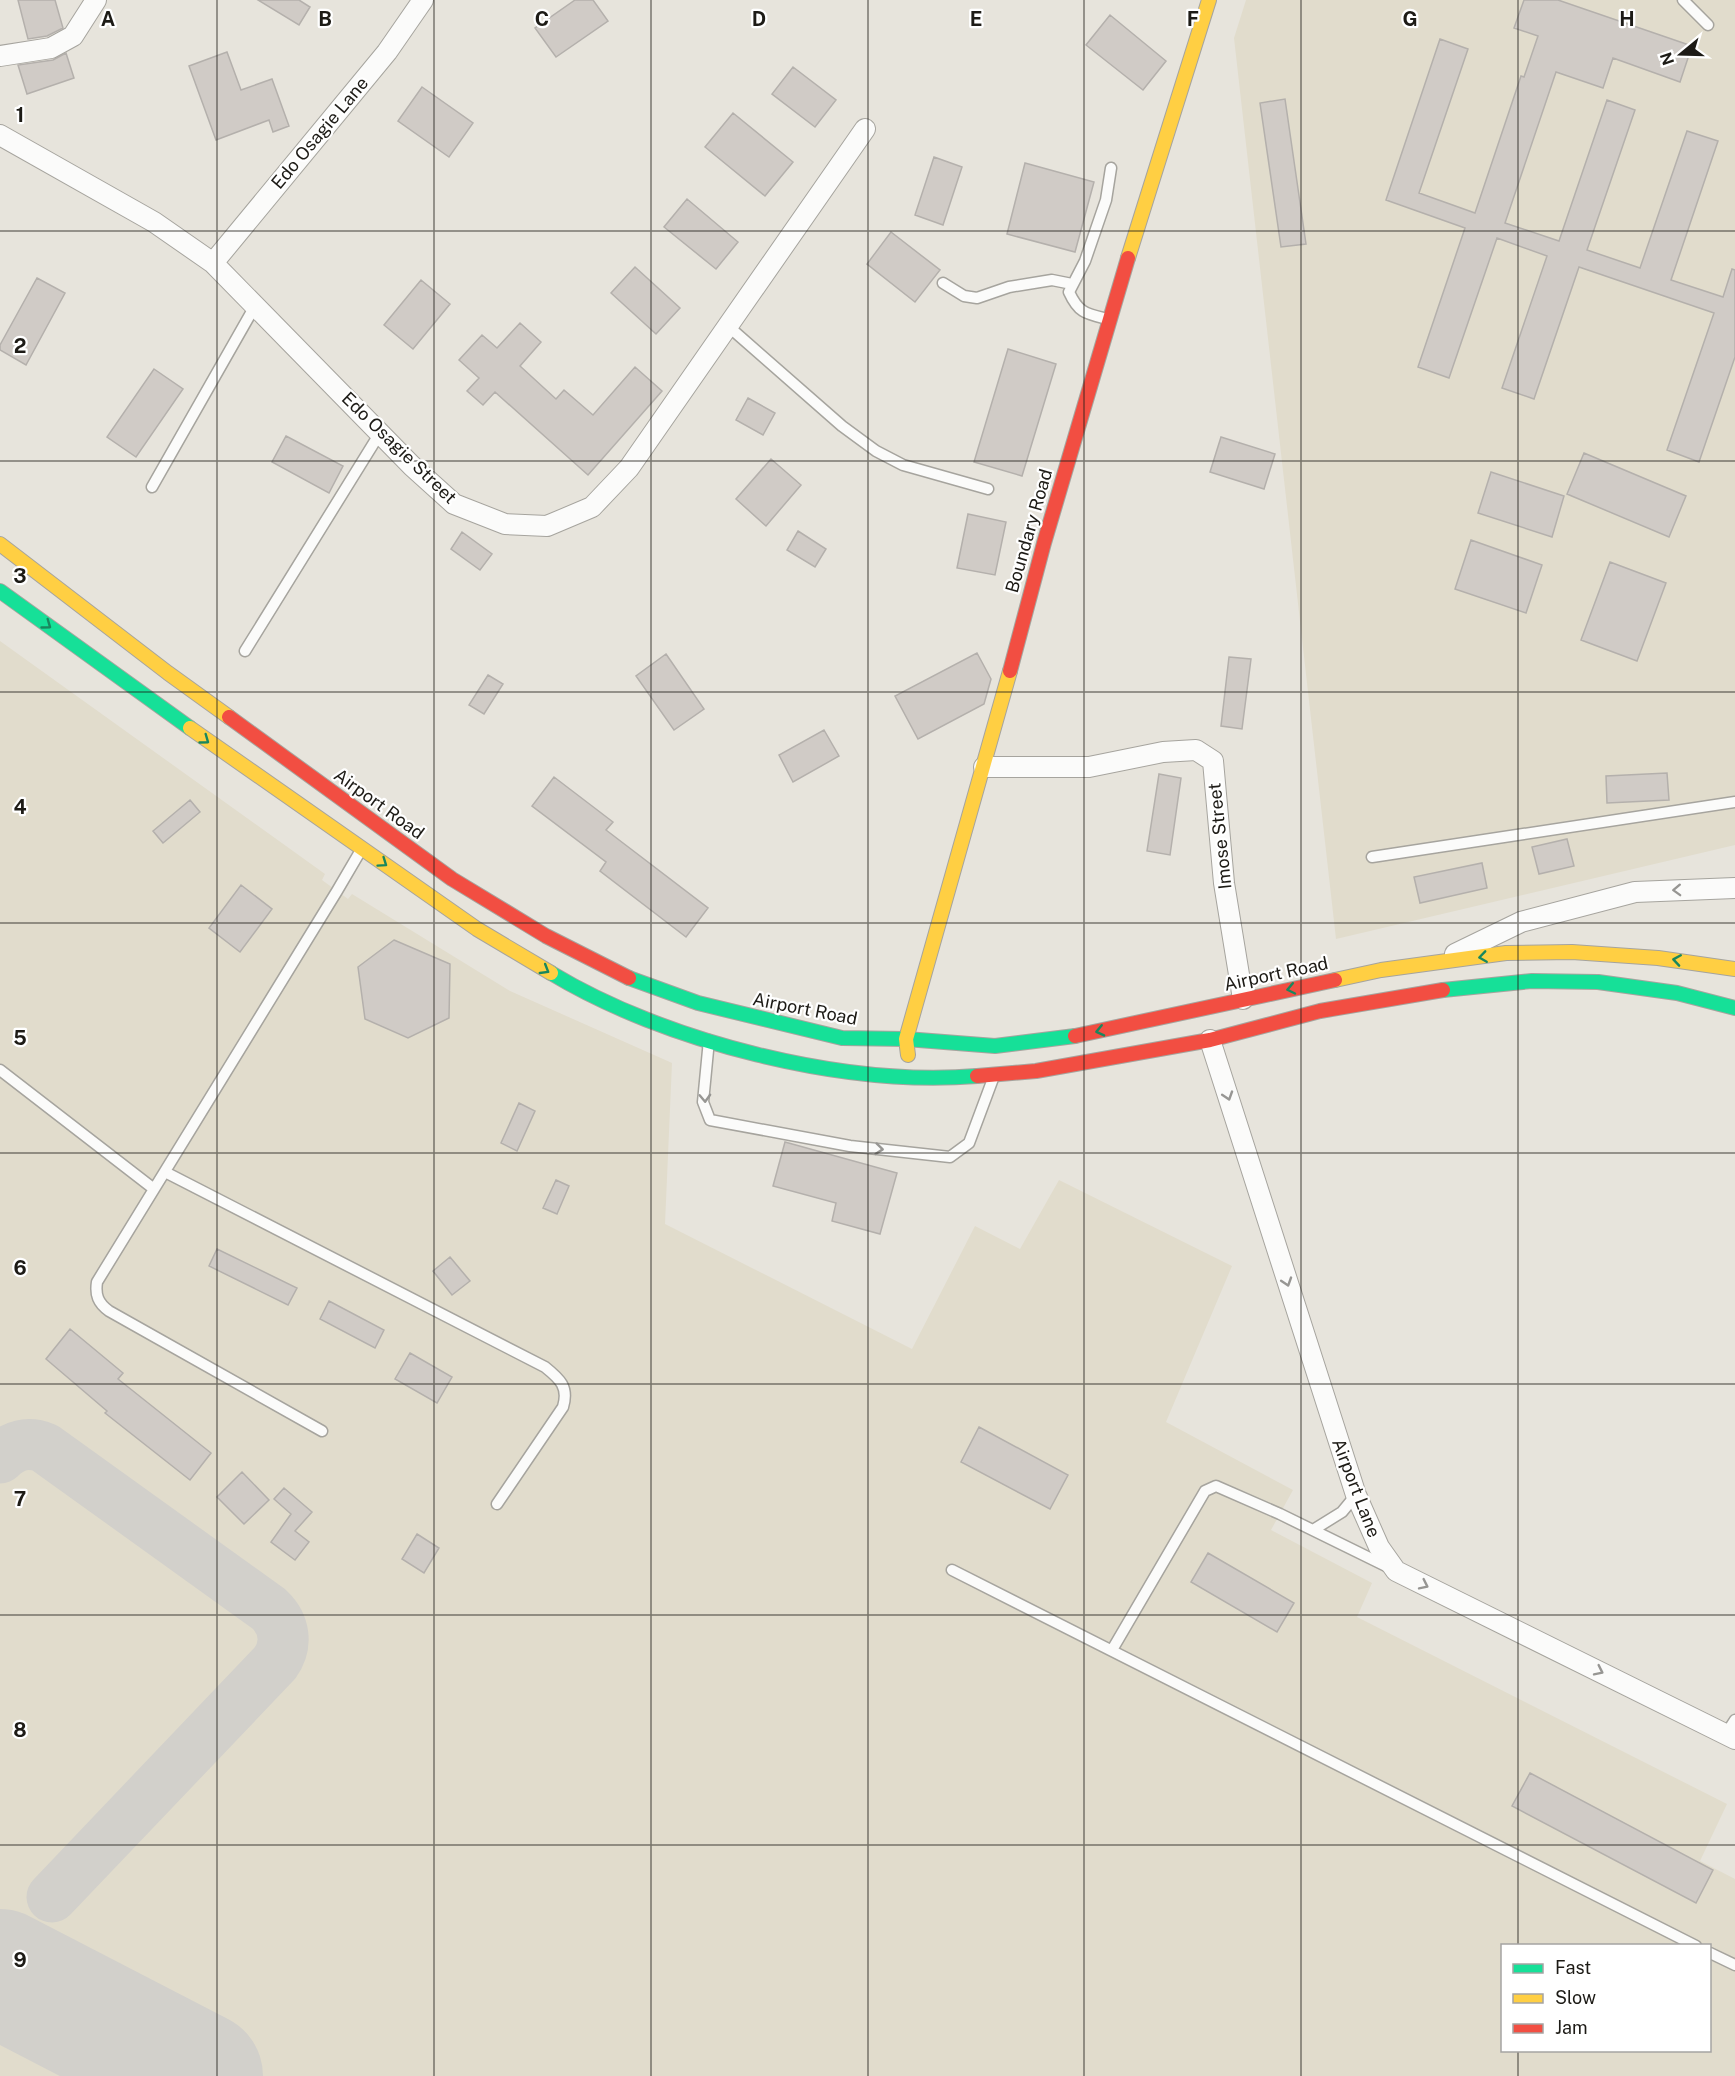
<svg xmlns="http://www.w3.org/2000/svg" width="1735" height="2076" viewBox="0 0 1735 2076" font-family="'Public Sans',sans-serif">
<rect width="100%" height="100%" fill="#e7e4dc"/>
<path fill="#e1dccc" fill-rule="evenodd" d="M1246,0H1735V845L1336,939L1234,38Z
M0,641L325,874L322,880L348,899L352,894L510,991L672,1063L665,1224L912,1349L975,1226L1020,1249L1059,1180L1232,1266L1166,1422L1293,1490L1271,1530L1372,1583L1357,1617L1727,1804L1700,1861L1735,1879V2076H0ZM1502,1946H1710V2050H1502Z"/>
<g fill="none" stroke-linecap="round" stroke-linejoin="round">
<path stroke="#d2d0cb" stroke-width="51" d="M0,1458C13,1445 28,1441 45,1448L269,1609C285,1624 288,1645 275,1663L52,1897"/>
<path stroke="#d2d0cb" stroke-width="128" d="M0,1973L199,2076"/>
</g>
<path fill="#d0cbc6" stroke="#b4b0ac" stroke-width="1.5" d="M18,0H55L63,28L47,36L28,39Z
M258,0H299L310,7L299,25Z
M575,0H593L608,21L556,57L535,28Z
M1524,0H1558L1692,46L1680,82L1613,58L1603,88L1556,72L1505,223L1559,241L1607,100L1635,110L1587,250L1640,268L1687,131L1718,141L1671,280L1723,297L1732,269L1735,270V357L1699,462L1667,450L1714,313L1579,267L1534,399L1502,388L1547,256L1497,238L1449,378L1418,367L1465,228L1386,200L1440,39L1468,49L1419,193L1475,213L1521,76L1524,77L1538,36L1514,28Z
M1110,15L1166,61L1143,90L1086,45Z
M227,52L241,90L272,79L289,126L273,132L269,120L216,140L189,66Z
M66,53L74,78L27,94L18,65L53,60Z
M793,67L836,100L815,127L772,94Z
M422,87L473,123L449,157L398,121Z
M1285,99L1306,244L1281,247L1260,103Z
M733,113L793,162L765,196L705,147Z
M934,157L962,167L943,225L915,215Z
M1025,163L1094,182L1075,252L1007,234Z
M687,199L738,242L716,269L664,227Z
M891,232L940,270L915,302L867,264Z
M635,267L680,308L656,334L611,293Z
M37,278L65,293L26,365L0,350V345Z
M421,280L450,304L413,349L384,325Z
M520,323L541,342L520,366L556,399L564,390L593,415L635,367L662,391L588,475L495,392L483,405L467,391L479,378L459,360L482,335L497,348Z
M1008,349L1056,364L1022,476L974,462Z
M154,369L183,389L136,457L107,437Z
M748,398L775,413L763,435L736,420Z
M286,436L343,466L329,493L272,462Z
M1221,437L1275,454L1264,489L1210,472Z
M1584,453L1686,496L1669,537L1567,494Z
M771,459L801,485L766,526L736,499Z
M1491,472L1564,496L1552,537L1478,513Z
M968,514L1006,522L995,575L957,568Z
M798,531L826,549L815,567L787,550Z
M462,532L492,554L480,570L451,549Z
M1471,540L1542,565L1526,613L1455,589Z
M1610,562L1666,583L1637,661L1581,640Z
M977,653L991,679L984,704L918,739L895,696Z
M666,654L704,709L674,730L636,676Z
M1229,657L1251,659L1242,729L1221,726Z
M488,675L503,684L484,714L469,705Z
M824,730L839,756L793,782L779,755Z
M1667,773L1669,800L1607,803L1606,776Z
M1159,774L1181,778L1170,855L1147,851Z
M554,777L613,822L606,830L708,908L686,937L600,871L606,862L532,806Z
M190,800L200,812L163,843L153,831Z
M1567,839L1574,866L1539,874L1532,847Z
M1482,863L1487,888L1420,903L1414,877Z
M241,885L272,909L240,952L209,928Z
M394,940L450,964L449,1018L408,1038L365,1019L358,967Z
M519,1103L535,1111L517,1151L501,1143Z
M785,1142L897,1173L880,1234L832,1221L836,1203L773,1186Z
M556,1180L569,1186L557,1214L543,1208Z
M217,1249L297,1288L288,1305L209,1266Z
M450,1257L470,1281L452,1295L433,1271Z
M329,1301L384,1330L375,1348L320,1319Z
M70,1329L123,1373L118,1379L211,1453L190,1480L105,1413L107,1411L46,1359Z
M410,1353L452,1377L437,1403L395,1379Z
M979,1427L1068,1475L1050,1509L961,1462Z
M242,1472L269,1500L244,1524L217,1497Z
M284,1488L312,1512L295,1531L309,1542L295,1560L271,1542L291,1514L274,1499Z
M417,1534L439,1548L424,1573L402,1559Z
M1208,1553L1294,1603L1277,1632L1191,1582Z
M1530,1773L1713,1870L1696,1903L1512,1806Z"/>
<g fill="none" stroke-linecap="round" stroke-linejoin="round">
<g stroke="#a6a49e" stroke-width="13">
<path id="lane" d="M1683,0L1708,25
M943,283L964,296L977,298L1009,287L1052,280L1072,284
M1108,319C1087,314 1079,314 1069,292L1085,261L1106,200L1111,168
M728,326L842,426L876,451L903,465L988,489
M152,487L255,306
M245,651L380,433
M1372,857L1735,802
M709,1040L703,1102L710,1120L850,1146L950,1157L969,1143L994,1076
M0,1070L154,1189
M165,1172L545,1367C560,1379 569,1387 563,1407L497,1504
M322,1431L109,1311C98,1303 95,1295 97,1282L337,891L361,850
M1313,1530L1342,1512L1356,1495
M952,1570L1696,1946
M1112,1650L1205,1491L1216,1486L1280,1514L1390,1568
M1726,1734L1735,1720
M1710,1953L1735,1965"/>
</g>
<g stroke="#a6a49e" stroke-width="22">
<path id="street" d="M0,56L51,48L73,36L96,0
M0,135L154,222L213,263L412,466L454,504L505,524L547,526L592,507L629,468L865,129
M213,263L387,52L423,0
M984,767H1089L1163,752L1196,750L1213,761L1224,883L1243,999
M1455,954L1521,922L1635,892L1735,888
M1210,1040L1356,1495L1379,1547L1396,1571L1735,1739"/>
</g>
<g stroke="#a6a49e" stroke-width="16">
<path id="fast" d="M0,591L190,728
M551,973C665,1042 844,1087 977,1076
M629,978L698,1003L842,1038L906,1039L995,1046L1075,1036
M1443,990L1532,981L1598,982L1677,993L1735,1008"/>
</g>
<g stroke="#a6a49e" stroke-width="16">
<path id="slow" d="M1128,258L1209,0
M0,544L168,673L229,717
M190,728L477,929L551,973
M1335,980L1381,970L1506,953L1572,952L1658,958L1735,969
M908,1055L906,1039L1010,671"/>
</g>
<g stroke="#a6a49e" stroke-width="16">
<path id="jam" d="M1010,671L1044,543L1128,258
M229,717L452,879L546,936L629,978
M1075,1036L1335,980
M977,1076L1036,1071L1210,1040L1320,1011L1443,990"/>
</g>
<use href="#lane" stroke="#fbfbfa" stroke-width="10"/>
<use href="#street" stroke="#fbfbfa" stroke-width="20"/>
<use href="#fast" stroke="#16e098" stroke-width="14"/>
<use href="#slow" stroke="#ffcf43" stroke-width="14"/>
<use href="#jam" stroke="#f24e42" stroke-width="14"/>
</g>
<defs><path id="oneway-chevron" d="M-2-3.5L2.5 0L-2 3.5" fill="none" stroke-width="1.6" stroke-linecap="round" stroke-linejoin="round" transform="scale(1.5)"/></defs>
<g stroke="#19875e">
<use href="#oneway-chevron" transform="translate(47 625) rotate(36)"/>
<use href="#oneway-chevron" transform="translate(205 740) rotate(36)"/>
<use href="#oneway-chevron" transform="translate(383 863) rotate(35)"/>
<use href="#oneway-chevron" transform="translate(1483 957) rotate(172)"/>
<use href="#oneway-chevron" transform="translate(1677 960) rotate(-171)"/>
<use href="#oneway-chevron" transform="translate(545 970) rotate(31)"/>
<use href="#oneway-chevron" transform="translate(1291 989) rotate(168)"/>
<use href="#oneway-chevron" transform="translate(1100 1031) rotate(167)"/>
</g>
<g stroke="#979693">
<use href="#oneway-chevron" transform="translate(1677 890) rotate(178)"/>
<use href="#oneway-chevron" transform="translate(1228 1096) rotate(72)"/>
<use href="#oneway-chevron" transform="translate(705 1098) rotate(88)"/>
<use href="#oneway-chevron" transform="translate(879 1149) rotate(6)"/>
<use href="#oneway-chevron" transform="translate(1287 1282) rotate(72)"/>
<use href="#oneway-chevron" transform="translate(1424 1585) rotate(26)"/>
<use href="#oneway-chevron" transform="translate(1599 1671) rotate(26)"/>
</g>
<path fill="none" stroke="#1d1b16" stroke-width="1.5" stroke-opacity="0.55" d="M217,0V2076M434,0V2076M651,0V2076M868,0V2076M1084,0V2076M1301,0V2076M1518,0V1946M0,231H1735M0,461H1735M0,692H1735M0,923H1735M0,1153H1735M0,1384H1735M0,1615H1735M0,1845H1735M1518,2050V2076"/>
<g text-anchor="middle" stroke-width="4.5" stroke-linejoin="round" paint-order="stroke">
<g font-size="18" fill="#1d1b16" stroke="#fff">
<text transform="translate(320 133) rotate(-50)" y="6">Edo Osagie Lane</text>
<text transform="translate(399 448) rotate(44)" y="6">Edo Osagie Street</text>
<text transform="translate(1029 531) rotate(-74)" y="6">Boundary Road</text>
<text transform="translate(379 804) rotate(36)" y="6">Airport Road</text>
<text transform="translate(1220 836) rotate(-96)" y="6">Imose Street</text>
<text transform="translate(1276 974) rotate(-12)" y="6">Airport Road</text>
<text transform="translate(805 1009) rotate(11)" y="6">Airport Road</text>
<text transform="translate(1356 1488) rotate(69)" y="6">Airport Lane</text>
</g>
</g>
<g font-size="20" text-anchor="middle" font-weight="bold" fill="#1d1b16" stroke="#fff" stroke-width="4.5" stroke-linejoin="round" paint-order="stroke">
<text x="108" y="26">A</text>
<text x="325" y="26">B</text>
<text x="542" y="26">C</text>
<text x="759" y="26">D</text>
<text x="976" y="26">E</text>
<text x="1193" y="26">F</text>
<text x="1410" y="26">G</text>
<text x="1627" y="26">H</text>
<text x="20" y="122">1</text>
<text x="20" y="353">2</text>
<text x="20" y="583">3</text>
<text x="20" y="814">4</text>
<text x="20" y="1045">5</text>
<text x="20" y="1275">6</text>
<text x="20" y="1506">7</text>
<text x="20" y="1737">8</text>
<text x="20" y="1967">9</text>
</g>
<rect x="1501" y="1944" width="210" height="108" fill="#ffffff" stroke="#a5a4a2" stroke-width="1.5"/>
<rect x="1513" y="1964" width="30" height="9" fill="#16e098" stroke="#a5a4a2" stroke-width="1.5"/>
<text x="1555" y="1974" font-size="18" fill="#1d1b16">Fast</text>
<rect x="1513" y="1994" width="30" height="9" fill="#ffcf43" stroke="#a5a4a2" stroke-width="1.5"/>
<text x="1555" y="2004" font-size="18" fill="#1d1b16">Slow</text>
<rect x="1513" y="2024" width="30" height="9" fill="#f24e42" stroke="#a5a4a2" stroke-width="1.5"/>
<text x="1555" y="2034" font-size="18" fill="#1d1b16">Jam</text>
<g transform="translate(1681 54) rotate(251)" stroke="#ffffff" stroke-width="4.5" paint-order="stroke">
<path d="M0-4.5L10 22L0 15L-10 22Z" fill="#1d1b16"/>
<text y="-9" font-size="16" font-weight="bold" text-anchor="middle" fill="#1d1b16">N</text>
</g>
</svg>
